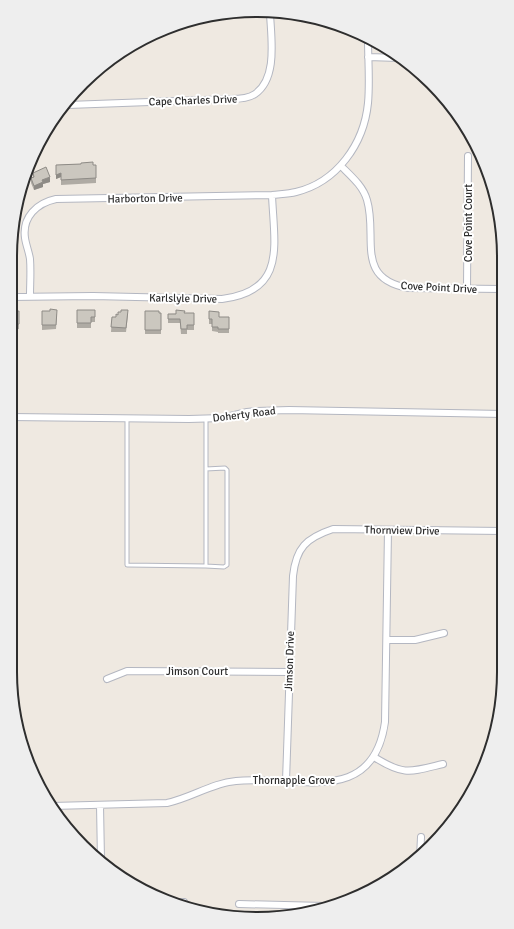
<svg xmlns="http://www.w3.org/2000/svg" width="514" height="929" viewBox="0 0 514 929" font-family="Signika,sans-serif">
<rect width="100%" height="100%" fill="#efe9e1"/>
<g fill="none" stroke-linecap="round" stroke-linejoin="round">
<g stroke="#b4b7c1" stroke-width="5">
<path id="lane" d="M127,418V565L206,566V419
M206,566L224,567L227,565V470L225,468L206,469"/>
</g>
<g stroke="#b4b7c1" stroke-width="8">
<path id="street" d="M368,57L399,58
M68,105L231,99C239,99 249,98 255,94C278,78 271,38 270,13
M341,166C351,176 363,186 367,200C378,237 354,279 409,288L502,289
M467,289L468,156
M30,296C30,284 31,271 30,259C29,252 26,245 25,238C22,217 37,203 56,199L272,195C280,194 288,194 296,192C337,182 364,144 368,103C370,82 368,60 368,39
M10,297L93,296L222,299C287,291 274,245 272,195
M10,417L189,419L222,418L247,412L257,411L289,410L503,414
M387,640H415L444,633
M107,679L127,671L289,672
M374,757C404,776 410,772 443,764
M286,781L293,576C296,548 306,538 333,529L503,531
M100,805L101,860
M52,806L167,803C191,798 212,783 236,781C296,775 373,808 385,722L388,530
M420,857L421,837
M175,903L184,902
M239,904L325,906"/>
</g>
<use href="#lane" stroke="#fff" stroke-width="3"/>
<use href="#street" stroke="#fff" stroke-width="6"/>
</g>
<path fill="#afaba4" d="M81,164L93,165H96V183L61,185V177L56,179V165Z
M33,173L50,182L43,184V187L34,190L31,183V178L33,177Z
M10,257H13L12,270H10Z
M77,310H95V322H91V328H77Z
M19,311V329L10,330V312Z
M42,311L57,314L56,329L42,330Z
M145,311L161,313V334H145Z
M194,313V330H187V334H181L180,323H168V314Z
M128,315L126,332H111L112,317H116Z
M219,317H229V333H218V332L212,331V324H209V319Z"/>
<path fill="#8e8b86" d="M61,173V177L56,179V175Z
M50,177V182L43,184V187L34,190V186L42,180Z
M27,186V191L18,195L20,190Z"/>
<path fill="#cbc7bf" stroke="#8e8b86" d="M93,162V165H96V178L61,180V173L56,175V165L81,164V163Z
M46,167L50,177L42,180L43,182L34,186L31,178L34,177L33,173Z
M24,180L27,186L20,190Z
M10,257H13L12,265H10Z
M50,309L57,310L56,325H42V311H50Z
M77,310H95V317H91V323H77Z
M121,310H128L126,328L111,327L112,317H116V314L118,315V312H121Z
M176,310L185,311L184,313H194V325H187V329H181L180,319H168V314H176Z
M19,311V324L10,325V312Z
M145,311H159V313H161V330H145Z
M209,311L219,312V317H229V329H218V327H212V319H209Z"/>
<g text-anchor="middle" stroke-width="4" stroke-linejoin="round" paint-order="stroke">
<g font-size="11" fill="#2e2e2e" stroke="#fff">
<text transform="translate(193 100) rotate(-2)" y="4">Cape Charles Drive</text>
<text transform="translate(145 198) rotate(-1)" y="4">Harborton Drive</text>
<text transform="translate(468 223) rotate(-90)" y="4">Cove Point Court</text>
<text transform="translate(439 287) rotate(3)" y="4">Cove Point Drive</text>
<text transform="translate(183 298) rotate(1)" y="4">Karlslyle Drive</text>
<text transform="translate(244 414) rotate(-7)" y="4">Doherty Road</text>
<text transform="translate(402 530) rotate(1)" y="4">Thornview Drive</text>
<text transform="translate(289 661) rotate(-88)" y="4">Jimson Drive</text>
<text x="197" y="675">Jimson Court</text>
<text x="294" y="784">Thornapple Grove</text>
</g>
</g>
<path d="M0 0H514V929H0ZM257 17H257A240 240 0 0 1 497 257V672A240 240 0 0 1 257 912H257A240 240 0 0 1 17 672V257A240 240 0 0 1 257 17Z" fill="#eee" fill-rule="evenodd"/>
<path fill="none" stroke="#2e2e2e" stroke-width="2" d="M257 17H257A240 240 0 0 1 497 257V672A240 240 0 0 1 257 912H257A240 240 0 0 1 17 672V257A240 240 0 0 1 257 17Z"/>
</svg>
